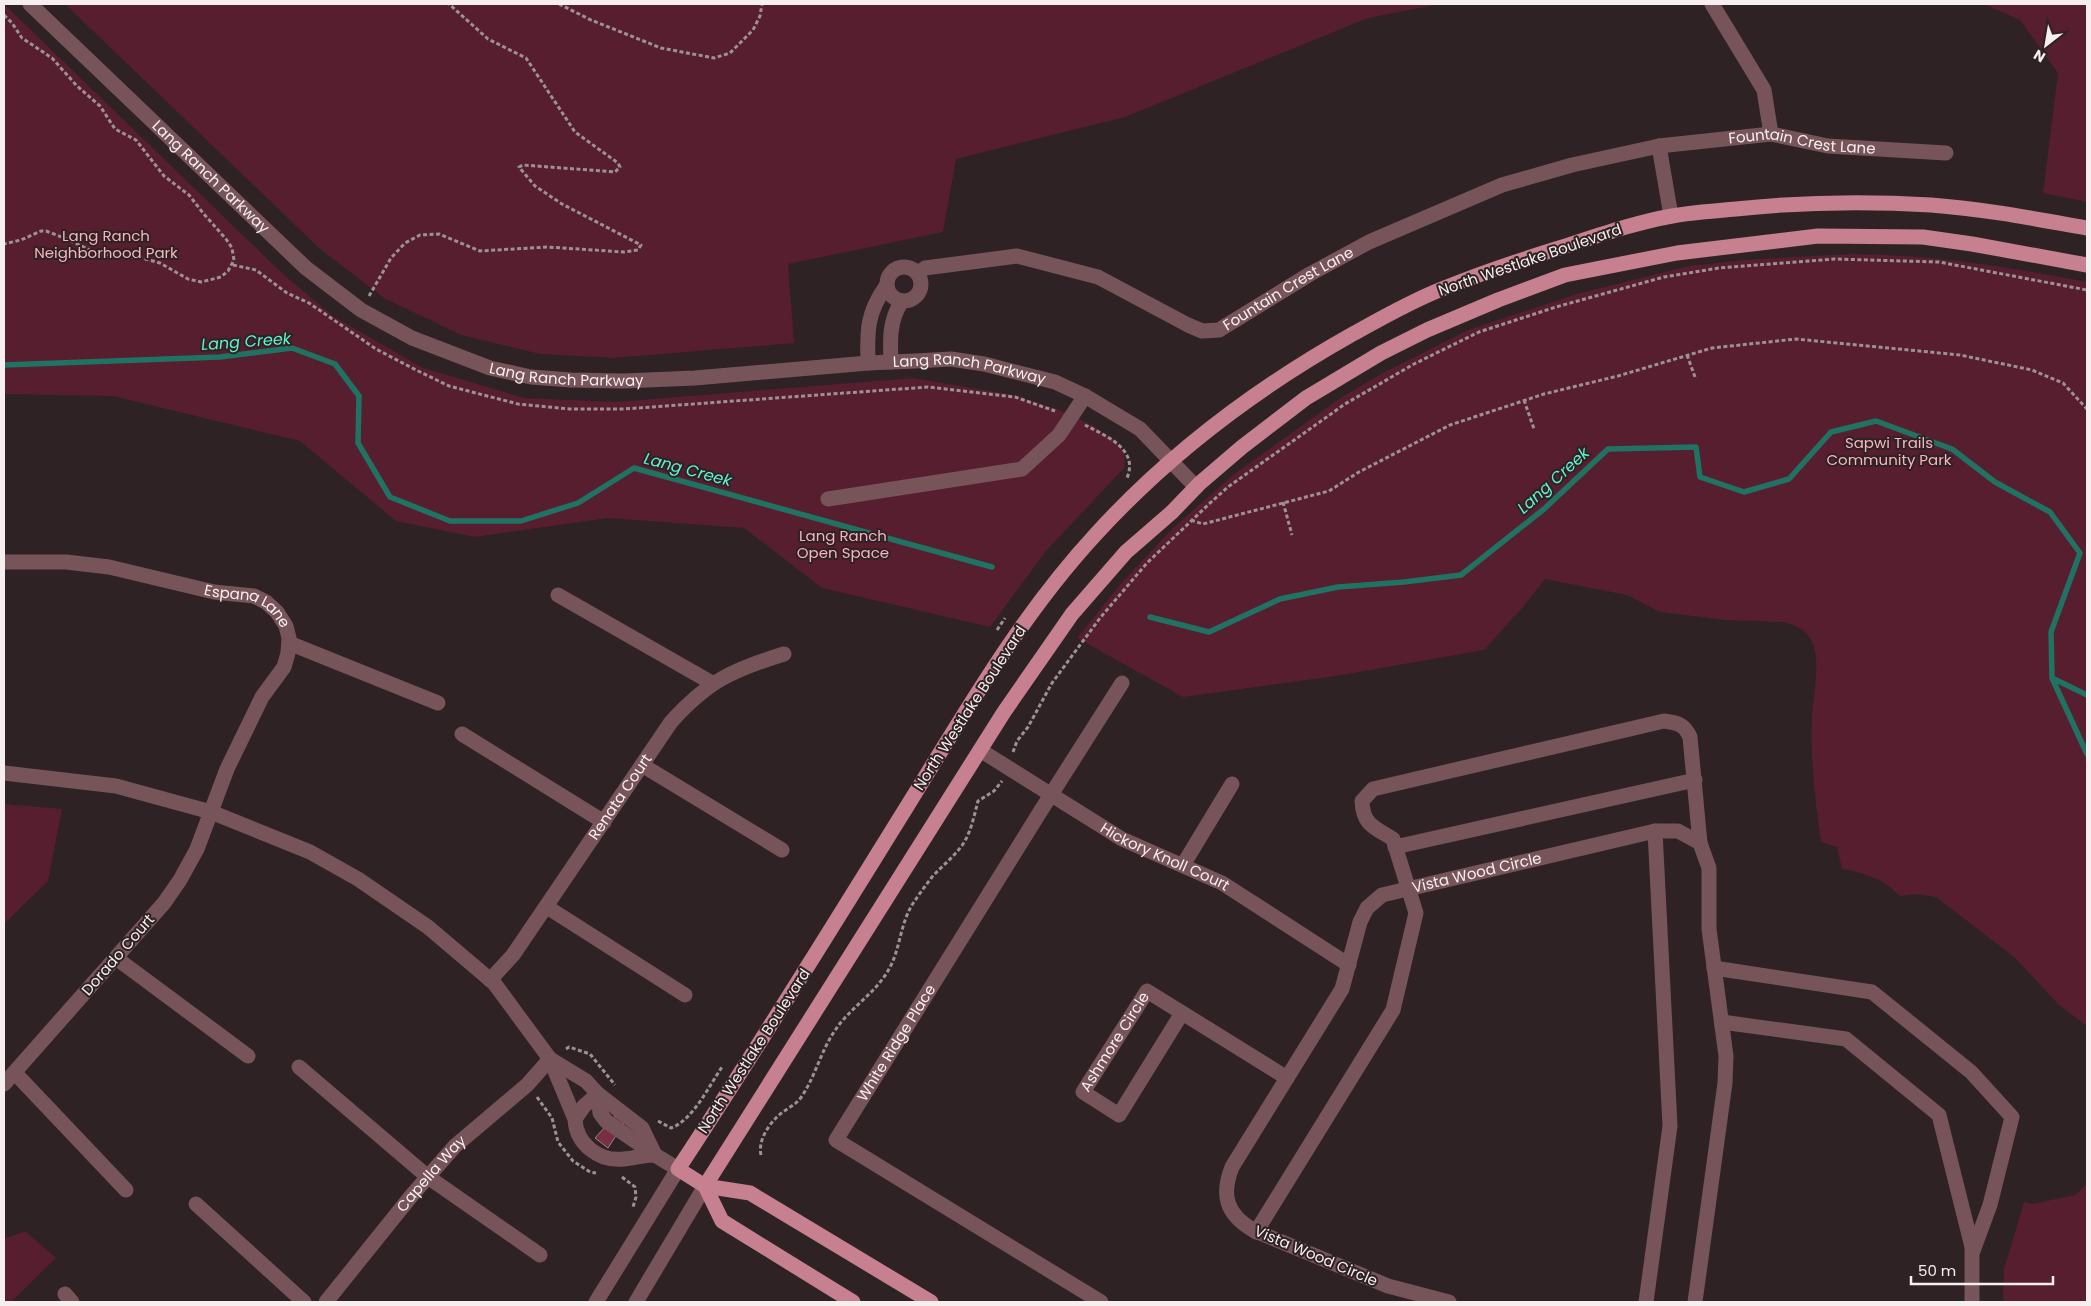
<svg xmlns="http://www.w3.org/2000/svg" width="2091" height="1306" viewBox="0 0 2091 1306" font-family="Poppins,sans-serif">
<rect width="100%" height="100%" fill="#2e2224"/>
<path fill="#561e2e" d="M4,4L284,275L333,316L423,368L524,398L616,402L913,378L1013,395L1057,409L1092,425L1115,440L1124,452L1125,467L1046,551L990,627L822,588L744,528L608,518L475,537L396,521L300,441L113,396L4,394Z
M65,4H1440L1368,18L1125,117L956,159L943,232L788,264L794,343L613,358L540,354L461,335L384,298L319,248Z
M1984,4H2087V202L2043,193L2058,73L2020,20Z
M1849,254C1930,254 2008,267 2087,282V1026L2059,1005L2014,957L1936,897L1917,894L1900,896C1883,879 1865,873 1842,869L1837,847L1821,842C1815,801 1810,758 1812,716C1813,695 1820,669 1814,647C1810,632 1797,625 1783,622L1725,620L1660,612L1627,595L1545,579L1522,608L1484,650L1336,676L1183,697L1077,638L1123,581L1173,528L1233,475L1339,399L1381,374L1468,330L1577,294L1689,266L1745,260Z
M4,804L62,809L48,881L4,924Z
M2087,1184V1302H2003L2004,1269L2024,1202L2032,1204L2075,1195Z
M25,1231L56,1258L11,1302H4V1239Z"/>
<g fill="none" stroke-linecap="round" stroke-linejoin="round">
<path stroke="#207362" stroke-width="5.5" d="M4,365L220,357L292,348L335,364L359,396L358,443L390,497L450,521H521L578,503L634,468L992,567
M1150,617L1209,632L1280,599L1338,587L1404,582L1461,575L1544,509L1608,449L1696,447L1700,477L1744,492L1789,479L1831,432L1876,421L1952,449L1995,482L2050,512L2080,553L2051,632L2052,678L2087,754
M2052,678L2087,695"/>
</g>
<path fill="#782f43" stroke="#958789" d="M615,1116L624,1123L608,1148L595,1138Z"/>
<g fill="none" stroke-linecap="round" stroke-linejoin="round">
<path stroke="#9c9294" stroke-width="3" stroke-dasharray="4 2.5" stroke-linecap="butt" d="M559,4L591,20L661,48L714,58L730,53L753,30L760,16L762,4
M4,15L12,23L22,38L52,58L77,86L100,106L115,129L136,140L164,176L189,195L203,213L226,239L232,248L234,260L228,271L221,277L201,282L188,279L160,263L142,258L98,254L67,239L46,231H41L21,240L4,244
M233,265L256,270L287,293L309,303L376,349L416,370L449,386L518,404L570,409H624L928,387L1015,397L1055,411
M369,296L391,258L405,243L420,235L439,234L480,251L547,247L624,252L638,250L641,245L562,204L535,186L519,167L523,165L615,172L620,167L618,163L575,132L526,58L488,39L449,4
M1687,355L1695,377
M1524,400L1534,429
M1085,425C1106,436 1139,449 1127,478
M1283,502L1292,535
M1191,520L1203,524L1329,491L1359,472L1450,425L1544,394L1618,376L1712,348L1796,339L1960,355L2032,370L2063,383L2087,409
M997,630L1005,618
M1013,752L1017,741L1028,727L1052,683L1100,618L1147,563L1209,504L1228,487L1345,404L1414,364L1479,332L1556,307L1664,277L1719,268L1835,259L1939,262L2087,290
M566,1049L569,1047L590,1054L615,1085
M537,1097L552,1118L558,1142L573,1161L590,1172L596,1173
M658,1121L671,1128C693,1120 709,1086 722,1067
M761,1155C758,1142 767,1127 776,1118C784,1109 796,1106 802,1096C816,1075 821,1050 836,1029C851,1007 876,993 889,969C900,950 900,925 912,905C918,896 925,886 932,877C942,866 954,857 963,844C971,832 974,816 978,801L994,791L1002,781
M622,1177L635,1187L636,1197L633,1207"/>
<g stroke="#76545a" stroke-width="15">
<path id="s1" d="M30,4L306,268L361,310L412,338L490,368L531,377L571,380L623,381L695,378L868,363L915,361L951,359L984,364L1055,382L1085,396L1140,429L1196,487"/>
<path d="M1712,4L1764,90L1771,134"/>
<path d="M1659,146L1671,216"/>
<circle cx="904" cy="284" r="17"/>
<path id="s2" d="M918,273L925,268L1017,256L1098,277L1188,325L1202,331L1219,330L1310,274L1369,242L1502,185L1572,165L1659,146L1771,134L1828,146L1946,153"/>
<path d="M891,362C890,341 889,320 902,301"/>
<path d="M868,363C867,330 867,313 886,286"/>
<path d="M828,499L1022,469L1059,435L1085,396"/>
<path id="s3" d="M4,562H66L109,567L214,592L254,596L266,602L277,612L286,626L289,638L288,653L284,667L262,697L227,769L197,849L180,880L164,903L4,1084"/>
<path d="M558,595L712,683"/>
<path d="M289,643L438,703"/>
<path d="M462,734L604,822"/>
<path id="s4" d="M980,750L1122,839L1222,883L1349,965"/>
<path d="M642,765L782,850"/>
<path d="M4,773L116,786L211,812L310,852L358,879L428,927L494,983L550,1059L575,1119C576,1144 599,1162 624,1159C635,1158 643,1155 655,1155"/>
<path d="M1395,847L1695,780"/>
<path d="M1183,865L1232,784"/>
<path d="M547,907L685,995"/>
<path d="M116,958L248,1056"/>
<path d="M1714,968L1872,992L1971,1072L2012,1117L1990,1205L1973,1251"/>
<path id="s5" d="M490,980L513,955L671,722C708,681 732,670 784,654"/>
<path id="s6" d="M1182,1013L1119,1115L1083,1092L1147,991L1287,1078"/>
<path d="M1722,1022L1846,1039L1939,1115L1972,1247V1302"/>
<path d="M550,1059L586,1081L598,1094L642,1128L655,1155L678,1169L596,1302"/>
<path d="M299,1067L428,1177L540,1255"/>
<path d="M15,1073L126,1190"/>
<path d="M598,1094L600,1113L606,1121L654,1154"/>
<path d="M575,1119L584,1106L598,1094"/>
<path d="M196,1204L304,1302"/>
<path d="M1256,1232L1393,1010L1416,913L1393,839C1374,827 1363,825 1362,801L1373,789L1664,721C1678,723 1684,724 1690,737L1700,843"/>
<path d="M65,1294L72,1302"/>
<path id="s7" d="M326,1302L412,1195L455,1146L527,1085L550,1059"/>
<path d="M636,1302L705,1186"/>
<path id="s8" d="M1101,1302L836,1140L1040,812L1122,683"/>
<path id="s9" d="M1449,1302L1388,1286L1253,1230C1226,1214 1221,1195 1232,1167L1342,989L1360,922L1367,908L1382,895L1655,831H1678L1700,843L1709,868V929L1726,1056L1725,1083L1695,1302"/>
<path d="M1646,1302L1670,1126L1655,831"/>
</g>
<path stroke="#c6808f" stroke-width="15" d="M705,1186L1004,712L1072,614L1126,552L1172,512L1200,483L1242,447L1306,398L1381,353L1427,330L1498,300L1565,275L1677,253L1818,236L1923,237L1972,244L2087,265
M705,1186L722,1221L853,1302
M931,1302L750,1193L705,1186L678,1169C758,1048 834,924 911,800C968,708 1022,614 1096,534C1170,453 1255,389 1351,335C1380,319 1411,301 1442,289C1479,274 1517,261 1556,249C1594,237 1633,223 1672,216C1693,212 1715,211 1736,209C1801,202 1866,201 1931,205C1984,209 2036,219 2087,228"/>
</g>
<g text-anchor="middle" stroke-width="4" stroke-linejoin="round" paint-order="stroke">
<g font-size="15" fill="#f7eef0" stroke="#2e2224">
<text dy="5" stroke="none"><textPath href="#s2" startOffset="944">Fountain Crest Lane</textPath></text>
<text dy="5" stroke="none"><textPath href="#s1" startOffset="250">Lang Ranch Parkway</textPath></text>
<text transform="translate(1530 260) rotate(-19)" y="5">North Westlake Boulevard</text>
<text dy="5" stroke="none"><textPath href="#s2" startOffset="400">Fountain Crest Lane</textPath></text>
<text dy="5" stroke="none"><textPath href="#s1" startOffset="670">Lang Ranch Parkway</textPath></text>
<text dy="5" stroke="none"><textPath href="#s1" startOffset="1075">Lang Ranch Parkway</textPath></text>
<text dy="5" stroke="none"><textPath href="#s3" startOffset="251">Espana Lane</textPath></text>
<text transform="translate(970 708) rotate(-57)" y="5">North Westlake Boulevard</text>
<text dy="5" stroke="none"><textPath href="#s5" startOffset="225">Renata Court</textPath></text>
<text dy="5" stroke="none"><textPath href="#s4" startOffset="214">Hickory Knoll Court</textPath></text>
<text dy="5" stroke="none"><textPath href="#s9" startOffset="695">Vista Wood Circle</textPath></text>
<text transform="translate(118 955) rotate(-49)" y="5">Dorado Court</text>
<text dy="5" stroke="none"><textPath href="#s8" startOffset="425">White Ridge Place</textPath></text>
<text dy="5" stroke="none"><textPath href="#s6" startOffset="222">Ashmore Circle</textPath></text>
<text transform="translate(754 1051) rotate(-57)" y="5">North Westlake Boulevard</text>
<text dy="5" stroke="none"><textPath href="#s7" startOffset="166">Capella Way</textPath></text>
<text transform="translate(1316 1256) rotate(23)" y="5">Vista Wood Circle</text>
</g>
<g font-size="15" fill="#f7b3c0" stroke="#2e2224">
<text x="106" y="241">Lang Ranch<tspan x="106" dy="17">Neighborhood Park</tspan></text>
<text x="1889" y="448">Sapwi Trails<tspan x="1889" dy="17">Community Park</tspan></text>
<text x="843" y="541">Lang Ranch<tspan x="843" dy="17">Open Space</tspan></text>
</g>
<g font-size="16" font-style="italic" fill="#5ff1d0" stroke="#2e2224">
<text transform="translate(246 341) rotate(-4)" y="6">Lang Creek</text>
<text transform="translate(688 469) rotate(15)" y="6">Lang Creek</text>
<text transform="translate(1553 480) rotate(-42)" y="6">Lang Creek</text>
</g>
</g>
<rect width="2091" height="1306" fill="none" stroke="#f7eef0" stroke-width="10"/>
<g transform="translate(2046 45) rotate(211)" stroke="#2e2224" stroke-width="4" paint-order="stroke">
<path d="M0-4L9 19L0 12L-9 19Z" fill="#f7eef0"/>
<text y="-8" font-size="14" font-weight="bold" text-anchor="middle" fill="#f7eef0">N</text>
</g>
<path d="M1911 1276v8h142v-8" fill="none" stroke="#f7eef0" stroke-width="2.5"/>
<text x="1918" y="1276" font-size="15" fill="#f7eef0" stroke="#2e2224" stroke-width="4" paint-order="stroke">50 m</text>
</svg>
